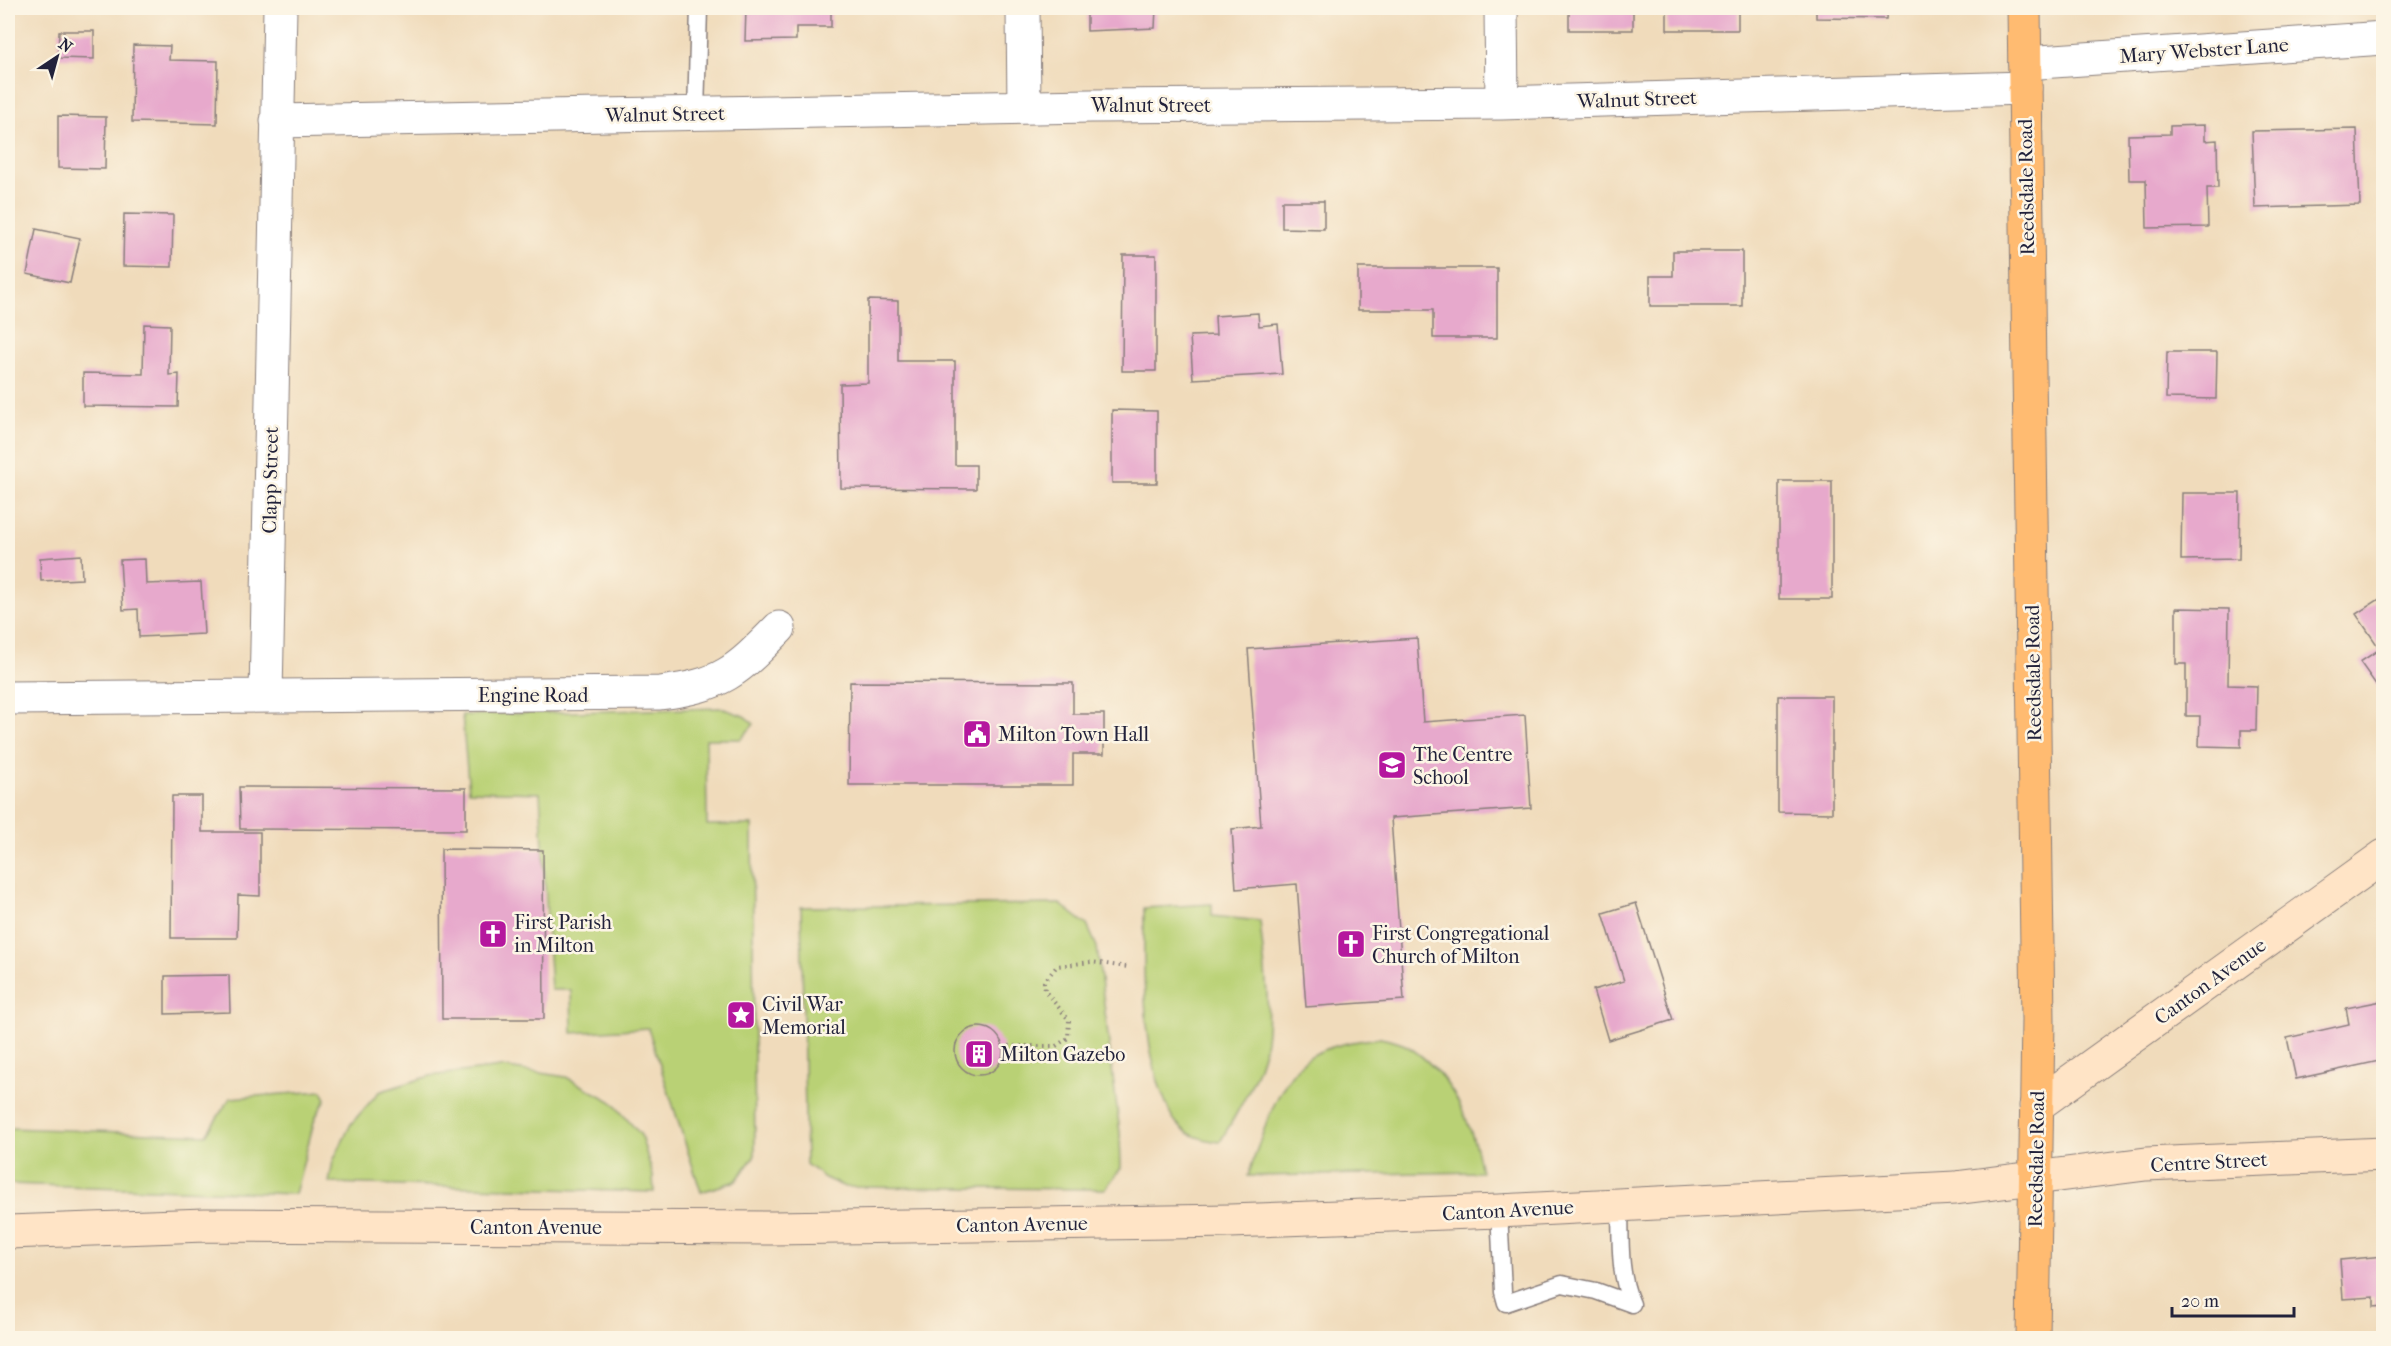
<svg xmlns="http://www.w3.org/2000/svg" width="2391" height="1346" viewBox="0 0 2391 1346" font-family="'IM FELL French Canon',serif">
<rect width="100%" height="100%" fill="#fcf5e5"/>
<filter id="ink" filterUnits="userSpaceOnUse"><feTurbulence type="fractalNoise" baseFrequency=".0167" numOctaves="2"/><feDisplacementMap in="SourceGraphic" scale="12" xChannelSelector="R" yChannelSelector="G"/><feConvolveMatrix kernelMatrix="1 2 1 2 8 2 1 2 1" color-interpolation-filters="sRGB"/></filter>
<filter id="wash" filterUnits="userSpaceOnUse"><feTurbulence type="fractalNoise" baseFrequency=".008" numOctaves="4" result="noise"/><feDisplacementMap in="SourceGraphic" scale="24" xChannelSelector="R" yChannelSelector="G"/><feGaussianBlur stdDeviation="1.35" result="paint"/><feColorMatrix in="noise" values="0 0 0 0 0 0 0 0 0 0 0 0 0 0 0 0 0 1.4 0 .05"/><feComposite in="paint" operator="in"/></filter>
<g filter="url(#wash)">
<rect width="100%" height="100%" fill="#f0dbbb"/>
<path fill="#b9d175" stroke="#6e7a58" stroke-width="1.5" d="M721,708L744,716L754,724L741,739H706L707,825H752L755,1155L736,1181L701,1192L648,1028L572,1033L571,990H551L540,793L469,791L462,715Z
M1060,904L1087,925L1097,947L1120,1133L1121,1168L1105,1189L845,1187L825,1178L806,1164L801,907Z
M1212,904V916L1260,921C1263,958 1272,1010 1265,1046C1258,1080 1237,1112 1220,1142C1203,1140 1186,1136 1175,1121C1169,1114 1167,1104 1163,1096C1141,1037 1144,971 1144,908Z
M1380,1038C1389,1040 1400,1042 1407,1046C1451,1073 1473,1123 1481,1172L1248,1176C1261,1139 1279,1070 1317,1053C1338,1043 1358,1041 1380,1038Z
M501,1067L566,1077L611,1101L641,1135L653,1176L654,1192L329,1183L333,1161L351,1124L379,1092L430,1076Z
M322,1091L326,1099L315,1118L295,1194L8,1184V1128L206,1135L230,1098Z"/>
<g id="blocks">
<path fill="#e7a9cc" d="M746,8H831V27H796V40L745,41Z
M1087,8H1156L1155,28L1087,31Z
M1569,8H1633V30H1569Z
M1667,8H1738V30H1667Z
M1816,8H1887L1886,19L1816,18Z
M59,31H94V59L58,58Z
M133,45L170,46L169,60L218,61L217,124L132,122Z
M58,116L106,117L105,169L58,168Z
M2205,125V141L2217,140L2218,188H2207L2208,227L2147,228L2146,180H2129L2128,135L2170,134V126Z
M2357,129L2360,205L2255,208L2252,131Z
M1282,201H1324V229L1282,228Z
M124,214L173,215L172,267L123,266Z
M36,229L80,238L70,283L27,274Z
M1673,251H1742V306H1650V276H1673Z
M1123,255H1156V371H1122Z
M1358,268H1497V338H1433V310H1358Z
M868,300L898,301V361H955V465H976V489L841,488L840,384L868,383Z
M1258,313L1259,326L1278,324L1282,374L1193,379L1190,336L1216,335L1215,316Z
M144,324L170,325L169,375L179,374L178,407L83,406V373L143,374Z
M2167,352H2217L2216,399L2166,398Z
M1112,410L1157,411V483H1112Z
M1779,481H1832V599H1779Z
M2182,493H2240L2239,559L2181,560Z
M81,555L82,579L41,581L40,558Z
M145,559L146,584L201,582L204,634L139,637L138,609L123,610L120,560Z
M8,560H9L13,630H8Z
M2384,596V696L2360,662L2380,649L2356,614Z
M2176,608L2229,609L2228,685L2257,686L2256,730H2241V747L2199,746L2200,716H2186V664H2176Z
M1417,638L1423,722L1525,715L1531,808L1391,818L1404,1000L1306,1007L1297,884L1236,889L1232,829L1261,826L1248,649Z
M850,682L1073,683V714H1104V754H1073V785H849Z
M1778,696H1832V813L1778,812Z
M239,787L466,788V830L240,829Z
M172,796H202V832H260V896L238,895L237,938H171Z
M441,849L543,850L544,1019H442Z
M1636,903L1673,1020L1608,1040L1593,990L1624,981L1603,913Z
M229,975L230,1012L165,1014V976Z
M2382,1001L2384,1060L2296,1079L2287,1038L2349,1024L2346,1008Z
M955 1051a24 24 0 1 1 48 0a24 24 0 1 1-48 0Z
M2384,1256V1306L2374,1307V1297L2343,1299L2340,1260Z"/>
</g>
</g>
<g filter="url(#ink)">
<use href="#blocks" fill-opacity="0" stroke="#897e7b" stroke-width="1.5"/>
<g fill="none" stroke-linecap="round" stroke-linejoin="round">
<g stroke="#897e7b" stroke-width="19">
<path id="lane" d="M696,113L699,8
M1620,1205C1621,1238 1618,1273 1632,1304
M1499,1211L1503,1292L1506,1303L1562,1284L1596,1291L1632,1304"/>
</g>
<g stroke="#897e7b" stroke-width="35">
<path id="street" d="M1023,8L1024,107
M1501,8L1502,103
M2025,63L2384,38
M277,121L1091,106L1502,103L2025,88
M266,695L280,8
M8,698L660,693C723,685 736,672 779,628"/>
</g>
<g stroke="#897e7b" stroke-width="35">
<path id="secondary" d="M2036,1106L2384,856
M8,1232L205,1225L773,1228L1230,1221L1499,1211L1955,1188L2146,1164L2384,1154"/>
</g>
<g stroke="#897e7b" stroke-width="35">
<path id="primary" d="M2024,8L2038,1020L2033,1338"/>
</g>
<path stroke="#897e7b" stroke-width="4" stroke-dasharray="1.5 4.5" stroke-linecap="butt" d="M1002,1046H1056L1068,1038L1069,1020L1045,991L1044,982L1057,966L1091,962L1128,967"/>
<use href="#lane" stroke="#fff" stroke-width="16"/>
<use href="#street" stroke="#fff" stroke-width="33"/>
<use href="#secondary" stroke="#ffe4c6" stroke-width="33"/>
<use href="#primary" stroke="#ffbb71" stroke-width="33"/>
</g>
</g>
<defs>
<g id="civic-square" transform="scale(1.5)"><rect x="-9" y="-9" width="18" height="18" rx="4" fill="#b5179e" stroke="#fcf5e5"/><path d="M-.6-6.5H3V-4.5H.6V-3L4-1V1h2V6H-6V1h2V-1L-.6-3ZM-1.2 2.5V6h2.4V2.5Z" fill="#fff"/></g>
<g id="school-square" transform="scale(1.5)"><rect x="-9" y="-9" width="18" height="18" rx="4" fill="#b5179e" stroke="#fcf5e5"/><path d="M0-5L7-2L0 1L-7-2ZM-4 1L0 2.5L4 1V4Q0 6-4 4Z" fill="#fff"/></g>
<g id="church-square" transform="scale(1.5)"><rect x="-9" y="-9" width="18" height="18" rx="4" fill="#b5179e" stroke="#fcf5e5"/><path d="M-1.2-6h2.4v3.5h3.3v2.4h-3.3V6h-2.4V-.1h-3.3v-2.4h3.3Z" fill="#fff"/></g>
<g id="sight-square" transform="scale(1.5)"><rect x="-9" y="-9" width="18" height="18" rx="4" fill="#b5179e" stroke="#fcf5e5"/><path d="M0-6L1.8-2.2L6-1.7L2.9 1.2L3.7 5.4L0 3.3L-3.7 5.4L-2.9 1.2L-6-1.7L-1.8-2.2Z" fill="#fff"/></g>
<g id="building-square" transform="scale(1.5)"><rect x="-9" y="-9" width="18" height="18" rx="4" fill="#b5179e" stroke="#fcf5e5"/><path d="M-4-6H4V6H1V3H-1V6H-4ZM-2.5-4.3h1.7v1.8h-1.7ZM.8-4.3h1.7v1.8H.8ZM-2.5-1h1.7V.8h-1.7ZM.8-1h1.7V.8H.8Z" fill="#fff"/></g>
</defs>
<g fill-rule="evenodd">
<use href="#civic-square" x="977" y="734"/>
<use href="#school-square" x="1392" y="765"/>
<use href="#church-square" x="493" y="934"/>
<use href="#church-square" x="1351" y="944"/>
<use href="#sight-square" x="741" y="1015"/>
<use href="#building-square" x="979" y="1054"/>
</g>
<g text-anchor="middle" stroke-width="5" stroke-linejoin="round" paint-order="stroke">
<g font-size="20" fill="#22223b" stroke="#fcf5e5">
<text transform="translate(2204 50) rotate(-4)" y="7">Mary Webster Lane</text>
<text transform="translate(1637 99) rotate(-2)" y="7">Walnut Street</text>
<text x="1151" y="112">Walnut Street</text>
<text transform="translate(665 114) rotate(-1)" y="7">Walnut Street</text>
<text transform="translate(2026 187) rotate(-91)" y="7">Reedsdale Road</text>
<text transform="translate(270 480) rotate(-89)" y="7">Clapp Street</text>
<text transform="translate(2033 673) rotate(-91)" y="7">Reedsdale Road</text>
<text x="533" y="702">Engine Road</text>
<text transform="translate(2210 981) rotate(-36)" y="7">Canton Avenue</text>
<text transform="translate(2036 1159) rotate(-89)" y="7">Reedsdale Road</text>
<text transform="translate(2209 1162) rotate(-3)" y="7">Centre Street</text>
<text transform="translate(1508 1210) rotate(-3)" y="7">Canton Avenue</text>
<text transform="translate(1022 1224) rotate(-1)" y="7">Canton Avenue</text>
<text x="536" y="1234">Canton Avenue</text>
</g>
<g font-size="20" fill="#22223b" stroke="#fcf5e5" text-anchor="start">
<text x="998" y="741">Milton Town Hall</text>
<text x="1413" y="761">The Centre<tspan x="1413" dy="23">School</tspan></text>
<text x="514" y="929">First Parish<tspan x="514" dy="23">in Milton</tspan></text>
<text x="1372" y="940">First Congregational<tspan x="1372" dy="23">Church of Milton</tspan></text>
<text x="762" y="1011">Civil War<tspan x="762" dy="23">Memorial</tspan></text>
<text x="1000" y="1061">Milton Gazebo</text>
</g>
</g>
<rect width="2391" height="1346" fill="none" stroke="#fcf5e5" stroke-width="30"/>
<g transform="translate(57 57) rotate(36)" stroke="#fcf5e5" stroke-width="4.5" paint-order="stroke">
<path d="M0-4.5L10 22L0 15L-10 22Z" fill="#22223b"/>
<text y="-9" font-size="16" font-weight="bold" text-anchor="middle" fill="#22223b">N</text>
</g>
<path d="M2172 1307v9h122v-9" fill="none" stroke="#22223b" stroke-width="3"/>
<text x="2181" y="1307" font-size="18" fill="#22223b" stroke="#fcf5e5" stroke-width="4.5" paint-order="stroke">20 m</text>
</svg>
